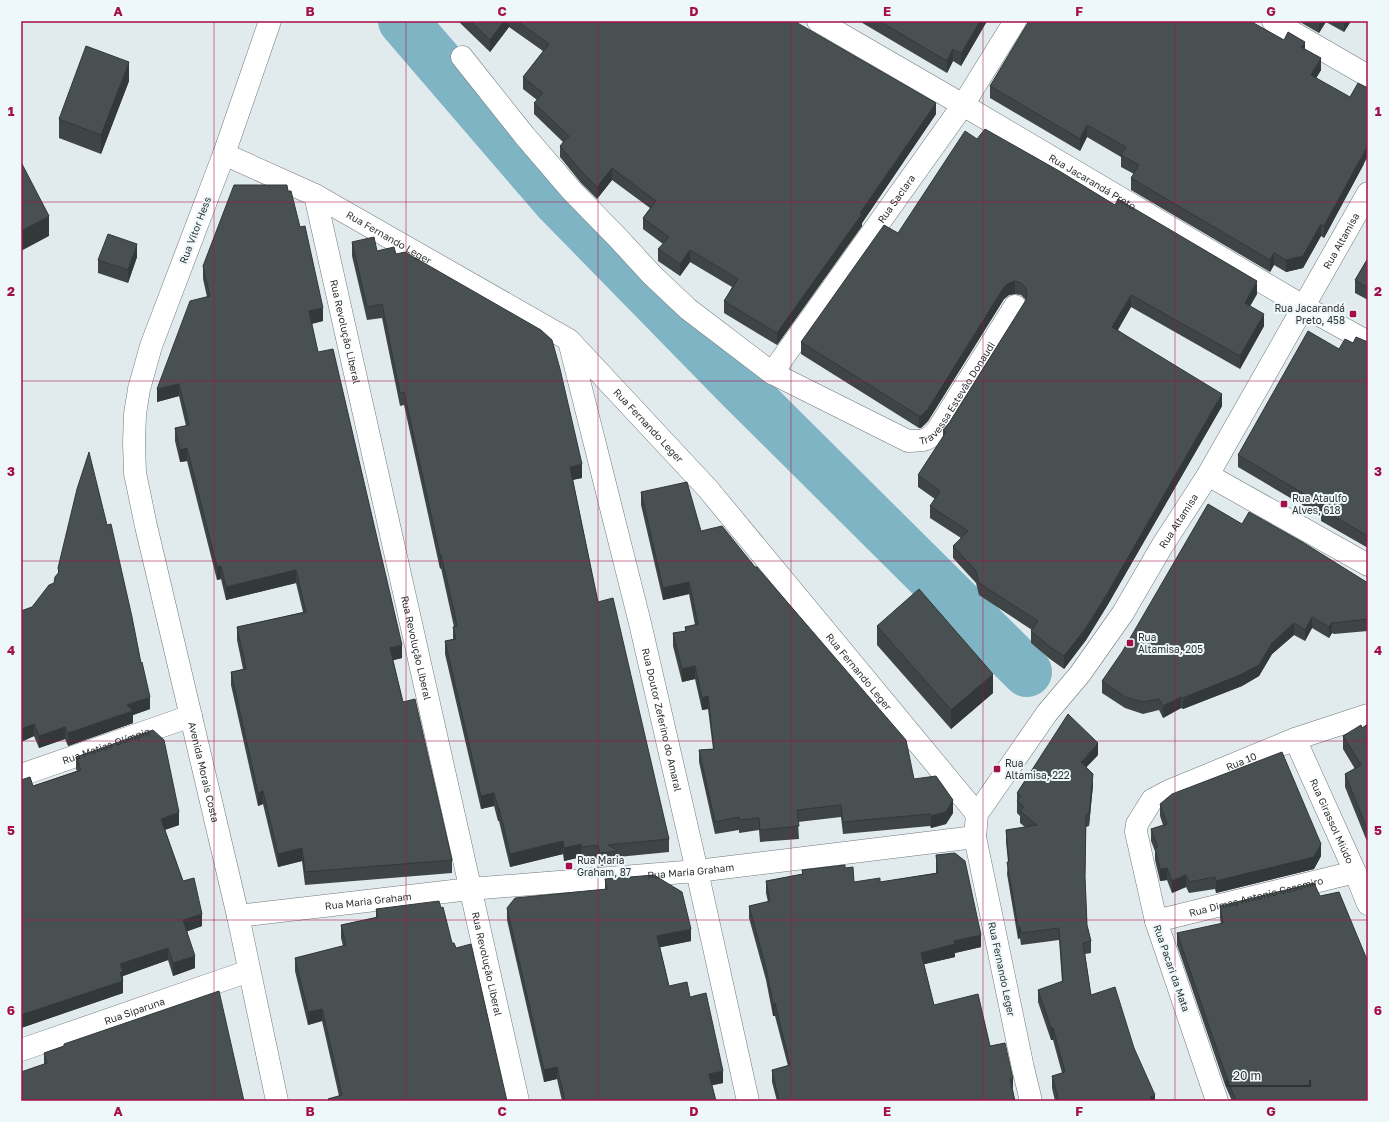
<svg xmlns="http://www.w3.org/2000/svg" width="1389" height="1122" viewBox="0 0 1389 1122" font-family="'Golos Text',sans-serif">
<rect width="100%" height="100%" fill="#e1eaec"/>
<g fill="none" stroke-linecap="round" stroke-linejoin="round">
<path stroke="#7eb4c3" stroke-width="50" d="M403,21L557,200L740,387L1027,672"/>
<g stroke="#71787b" stroke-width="23">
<g id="minor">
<path id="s1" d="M270,21L224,154L151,346L139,389L135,414L134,443L135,473L146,526L238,916L277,1101"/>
<path id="s2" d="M818,21L963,105L1303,306L1368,342"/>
<path d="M1273,21L1368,76"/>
<path id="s3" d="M462,57L524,135L572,191L617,237L652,275L688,309L772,373L908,441C924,441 928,441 938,429L1015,306"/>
<path id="s4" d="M224,154L315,195L569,340L708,489L977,814"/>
<path id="s5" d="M315,195L518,1101"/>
<path id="s6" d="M569,341L640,623L697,871L748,1101"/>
<path id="s7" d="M772,373L963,105L1015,21"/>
<path d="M1208,475L1368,565"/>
<path id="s8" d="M1295,739L1355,872L1368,904"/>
<path id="s9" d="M21,775L191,716"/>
<path id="s10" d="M238,916L470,889L697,871L975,837"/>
<path id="s11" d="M1156,921L1355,872"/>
<path id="s12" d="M21,1050L249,971"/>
<path id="s13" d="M1031,1101L1023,1068L975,837L977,814L1047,713L1080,674L1123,613L1162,546L1208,475L1368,193"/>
<path id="s14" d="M1217,1101L1156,921L1136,832L1137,824L1152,800L1169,791L1295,739L1368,715"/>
</g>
</g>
<use href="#minor" stroke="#fff" stroke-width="22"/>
</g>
<path fill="#3f4547" d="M458,21H794L936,114L862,223V226L777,345L724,313V301L732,287L690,262L680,276L658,261V249L663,244L643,229V218L650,208L612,180L597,199L581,183L560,157V146L563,142L534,114V103L537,100L523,89V77L543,51L509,27L490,52Z
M859,21H987L961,66L953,61L947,73Z
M1300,21H1351L1344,32L1326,22L1319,33L1300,22Z
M1284,40L1305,49L1321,70L1316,78L1364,164L1324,238L1321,236L1303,268L1286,272L1274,265L1270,272L1131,190V178L1134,174L1121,167V157L1087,137L1080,151L990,98V86Z
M129,81L101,154L59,138V119Z
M977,139L1257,294L1250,306L1264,326L1240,369L1131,307L1118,330L1222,406L1107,606L1086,640L1064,669L1050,659L1031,643V631L1032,630L979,595L976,583L953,558V546L961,538L930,518V506L935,499L918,487V475L943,437V430L949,423L1026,300L1021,295L1015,294L1009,295L1004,299L928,421L921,428H919L801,354V342L898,233Z
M288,191L323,321L312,324L318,352L402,658L393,660L403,702L452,860V873L305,885L302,861L278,867L263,804L258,806L231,685V672L243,669L237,640V627L303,612L296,583L226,600L221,579L217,580L187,461L180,462L175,441V428L186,426L179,396L157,402L207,297L203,279V266Z
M352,242L377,251L396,254L582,478L573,480L598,602L669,839V852L618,857V865L600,866L598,859L582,860L581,857L564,861L563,854L510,867L499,821H498L494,806L481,809L445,654V641L453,639V627H454L441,568L440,569L404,405L400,406L382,318L367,320L352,256Z
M137,257L128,283L98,273V260Z
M1368,258V300L1355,293V280Z
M1368,314V328L1367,327V315Z
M1368,342V548L1321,521V516L1238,467V455L1339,349L1353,343Z
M641,492L701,531L914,779L953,813L946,824L931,828L930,826L843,834L841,817L798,822L799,839L760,842L759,830L739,833V830L715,834L699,762V750L713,749L708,709L702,710L695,679L682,682L673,646V633L685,631V627L695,625L689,594L663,600L641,505Z
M1242,524L1368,583V631L1334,634L1332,633L1329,638L1312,628L1305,641L1294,635L1272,654L1259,676L1242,686L1183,709L1181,708L1163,718L1159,710L1143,714L1125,708L1102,693V681Z
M58,568L150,709L133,715V723L68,746L65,739L39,748L34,736L21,742V611L32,607L54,583L58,574Z
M877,626L993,693L951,729L877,645Z
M1368,724V844L1345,787V774L1355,769L1343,749V736L1362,728Z
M1098,755L1086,767L1093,785L1089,826L1086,827L1085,880L1087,925L1091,941V953L1085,954L1091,995L1134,1048L1155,1101H1055L1052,1088V1076L1062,1073L1053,1040H1051L1038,1002V990L1062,982L1059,940L1021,945L1020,938L1018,939L1007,874L1008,862L1006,842V830L1025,827L1020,823V816L1017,813V793Z
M76,757L179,825L165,830L183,881L202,926L187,931L195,968L173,976L168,960L123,976V993L21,1028V780L33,786L77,771L76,769Z
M1160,804L1321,856L1314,869L1216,893L1215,889L1189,893L1186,887L1172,893L1167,880L1160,881L1155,860V851L1151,841V829L1163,825L1160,816Z
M936,855L981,947L955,953V957L924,964L934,1005L990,1046L1013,1091L1015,1101H777L772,1082V1070L788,1066L775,1016H773L766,980L749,918V906L768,902L766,893V881L802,874V870L845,868L854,882H880L936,873Z
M605,879L691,941L660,947L669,986L690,997L723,1083L712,1085L716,1101H562L557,1079L544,1082L507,920V908L605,890Z
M1220,906L1368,1101H1232L1225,1085L1177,945V933L1221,924L1220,918Z
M441,908L452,943L507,1101H328V1099L339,1096L322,1021L308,1025L295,971V958L343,946L341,938V925L376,918V909Z
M64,1044L244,1101L44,1065V1053L64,1046Z"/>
<path fill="#333839" d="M504,21H509V27L490,52V40Z
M980,21H987L961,66V54Z
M1319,21H1326L1319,33Z
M1344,21H1351L1344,32Z
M1305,42V54L1301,47Z
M953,49V61L947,73V61Z
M1321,58V70L1311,87V75Z
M129,62V81L101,154V135Z
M936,103V114L862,223V226L777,345V333L860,213Z
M1087,125V137L1080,151V139Z
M1368,145V156L1324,238V226Z
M612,168V180L597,199V187Z
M49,216V236L21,251V231Z
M1321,224V236L1303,268L1286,272V260Z
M137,244V257L128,283V270Z
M690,250V262L680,276V264Z
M1274,253V265L1270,272V260Z
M1015,281V294L1009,295L1004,299L928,421L921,428H919V416L1004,287L1009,283Z
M1257,281V294L1245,315V303Z
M1131,295V307L1112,339V327Z
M323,308V321L309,324V311Z
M1264,314V326L1240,369V356Z
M179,384V396L157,402V389Z
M1222,394V406L1107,606L1086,640L1064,669V656Z
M187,448V461L180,462V450Z
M582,464V478L570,480V467Z
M440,555H441V568L440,569Z
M221,566V579L217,580V567Z
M296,570V583L226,600V587Z
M689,582V594L663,600V588Z
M1312,617V628L1305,641V630Z
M1332,622V633L1329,638V627Z
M1294,623V635L1272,654L1259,676L1242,686L1183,709V698L1272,643Z
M402,645V658L390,661V648Z
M695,666V679L682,682V669Z
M993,674V693L951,729V710Z
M708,696V709L702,710V698Z
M150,697V709L133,715V723L68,746V733L127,705Z
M1181,697V708L1163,718V706Z
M34,724V736L21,742V729Z
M65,727V739L39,748V736Z
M1098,743V755L1081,773V762Z
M1093,774V785L1089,826V814Z
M263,791V804L258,806V793Z
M494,793V806L481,809V796Z
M953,800V813L946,824L931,828V816Z
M498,808H499V821H498Z
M179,812V825L161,831V819Z
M563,841V854L510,867V854Z
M581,844V857L564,861V848Z
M1321,844V856L1314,869L1216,893V881Z
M302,848V861L278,867V854Z
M1167,868V880L1160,881V869Z
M1186,875V887L1172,893V881Z
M202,914V926L183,933V920Z
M1018,927H1020V938L1018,939Z
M691,929V941L657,948V936Z
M981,935V947L955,953V957L921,965V953L954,941Z
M168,948V960L123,976V993L21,1028V1015L120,964Z
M195,956V968L173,976V963Z
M775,1003V1016H773V1004Z
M322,1009V1021L308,1025V1012Z
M1051,1028H1053V1040H1051Z
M557,1067V1079L544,1082V1070Z
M723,1071V1083L709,1086V1074Z
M1010,1079H1013V1091Z
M1155,1095V1101H1150V1097Z"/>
<path fill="#495052" stroke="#333839" d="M470,21H504L490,40Z
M517,21H794L936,103L860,213L862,214L777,333L724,301L738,279L690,250L680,264L658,249L669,237L643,218L656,201L612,168L597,187L581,171L560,146L569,136L534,103L543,93L523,77L549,44Z
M879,21H980L961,54L953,49L947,61Z
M1029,21H1250L1284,40L1288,32L1305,42L1301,47L1321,58L1311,75L1350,97L1358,83L1368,88V145L1324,226L1321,224L1303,256L1286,260L1274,253L1270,260L1131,178L1139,165L1121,155L1126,147L1087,125L1080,139L990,86Z
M86,46L129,62L101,135L59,119Z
M985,129L1061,172L1115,205L1118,199L1257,281L1245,303L1264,314L1240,356L1131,295L1112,327L1222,394L1107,594L1086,628L1064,656L1050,647L1031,631L1038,621L979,583L976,571L953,546L968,531L930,506L940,491L918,475L946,432L943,430L949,423L1026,300L1027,294L1026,288L1021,283L1015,281L1009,283L1004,287L928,409L921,416H919L801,342L884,225L898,233L965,131L977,139Z
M21,162L49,216L21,231Z
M234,185H287L288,191H291L300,227L305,226L323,308L309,311L318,352L333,349L402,645L390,648L403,702L415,699L452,860L305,872L302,848L278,854L263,791L258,793L231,672L246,669L237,627L306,612L296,570L226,587L221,566L217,567L187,448L180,450L175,428L189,425L179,384L157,389L190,301L210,296L203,266Z
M108,234L137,244L128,270L98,260Z
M374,237L377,251L394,247L396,254L405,252L541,330L552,340L560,369L582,464L570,467L598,602L613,598L669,839L608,845L618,851L600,853L598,845L582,847L581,844L564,848L563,841L510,854L499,808H498L494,793L481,796L445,641L456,639L453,627L457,626L454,611L441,555H440L404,392L400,393L382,304L367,307L352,242Z
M1368,258V288L1355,280Z
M1308,331L1339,349L1345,339L1353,343L1356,337L1368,342V536L1321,509L1323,505L1238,455Z
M89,452L107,525L111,524L132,617L141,663L142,662L150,697L127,705L133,711L68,733L65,727L39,736L34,724L21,729V611L32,607L49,585L54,583L55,577L59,572L58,568L77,489Z
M687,482L701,531L722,526L755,567H757L906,740L914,779L936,776L953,800L946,812L931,816L930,814L843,822L841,805L797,810L799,826L760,830L759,818L739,820V817L715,822L699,750L714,749L708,696L702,698L695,666L682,669L673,633L686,631L685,627L698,624L689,582L663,588L641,492Z
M1208,504L1242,524L1249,512L1304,543L1368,583V619L1334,623L1332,622L1329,627L1312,617L1305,630L1294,623L1272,643L1259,665L1242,674L1183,698L1181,697L1163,706L1159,699L1143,702L1125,697L1102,681L1122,652Z
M919,589L993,674L951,710L877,626Z
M1068,714L1098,743L1081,762L1093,774L1089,814L1086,815L1085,876L1087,925L1091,941L1083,943L1091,995L1115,987L1134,1048L1155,1095L1150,1097L1152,1101H1059L1052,1076L1065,1072L1053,1028H1051L1038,990L1063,981L1059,928L1021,933L1020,927H1018L1007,862H1009L1006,830L1037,825L1020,811L1024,807L1017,801L1021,796L1017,793Z
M1368,724V831L1345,774L1361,765L1343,736L1361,725L1362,728Z
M153,730L164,740L179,812L161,819L183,881L194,878L202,914L183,920L195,956L173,963L168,948L120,964L123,971L120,973L123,981L21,1015V780L30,777L33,786L81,770L76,757Z
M1282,752L1321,844L1314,857L1216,881L1215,877L1189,882L1186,875L1172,881L1167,868L1160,869L1155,848L1158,847L1151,829L1167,824L1160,804L1172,794Z
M955,853L965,861L981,935L954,941L955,944L921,953L934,1005L978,994L990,1046L1005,1043L1013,1079H1010L1015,1101H779L772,1070L790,1065L775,1003L773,1004L766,968L749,906L770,901L766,881L803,874L802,870L845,865V868L853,867L854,882L880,878V882L938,873L936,855Z
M654,875L682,892L691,929L657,936L669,986L687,982L690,997L706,993L723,1071L709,1074L716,1101H565L557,1067L544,1070L507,908L515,898L607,889L605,879Z
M1314,883L1320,896L1339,892L1368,962V1101H1236L1225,1073L1177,933L1223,923L1220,906Z
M439,901L441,908L443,907L452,943H454L456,948L471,944L507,1101H329L328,1099L342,1095L322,1009L308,1012L295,958L346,945L341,925L378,917L376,909Z
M219,991L244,1101H21V1072L47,1063L44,1053L64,1046V1044Z"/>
<path fill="none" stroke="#a50f49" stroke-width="1" stroke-opacity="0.55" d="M214,21V1101M406,21V1101M598,21V1101M791,21V1101M983,21V1101M1175,21V1101M21,202H1368M21,381H1368M21,561H1368M21,741H1368M21,920H1368"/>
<g fill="#a50f49" stroke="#eef7f9" stroke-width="1.5">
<rect x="1349" y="310" width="8" height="8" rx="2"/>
<rect x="1280" y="500" width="8" height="8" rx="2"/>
<rect x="1126" y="639" width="8" height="8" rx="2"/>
<rect x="993" y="765" width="8" height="8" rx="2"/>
<rect x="565" y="862" width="8" height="8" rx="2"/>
</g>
<g text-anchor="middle" stroke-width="4" stroke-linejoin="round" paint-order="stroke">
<g font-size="10" fill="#2f3233" stroke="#eef7f9">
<text dy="4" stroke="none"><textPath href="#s2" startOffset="318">Rua Jacarandá Preto</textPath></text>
<text dy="4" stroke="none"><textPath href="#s7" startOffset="214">Rua Saclara</textPath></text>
<text transform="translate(195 230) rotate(-69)" y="4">Rua Vitor Hess</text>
<text dy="4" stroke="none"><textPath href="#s4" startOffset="185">Rua Fernando Leger</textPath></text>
<text dy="4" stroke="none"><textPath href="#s13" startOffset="973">Rua Altamisa</textPath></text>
<text dy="4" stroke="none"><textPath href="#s5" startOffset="140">Rua Revolução Liberal</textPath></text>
<text dy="4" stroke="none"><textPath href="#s3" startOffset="670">Travessa Estevão Donaudi</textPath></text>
<text dy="4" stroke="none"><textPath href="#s4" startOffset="509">Rua Fernando Leger</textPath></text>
<text dy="4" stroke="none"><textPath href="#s13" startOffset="649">Rua Altamisa</textPath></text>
<text dy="4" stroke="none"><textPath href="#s5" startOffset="464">Rua Revolução Liberal</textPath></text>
<text dy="4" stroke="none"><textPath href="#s4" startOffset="833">Rua Fernando Leger</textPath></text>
<text dy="4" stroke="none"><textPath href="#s6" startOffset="390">Rua Doutor Zeferino do Amaral</textPath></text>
<text dy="4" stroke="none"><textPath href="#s9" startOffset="90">Rua Matias Olímpio</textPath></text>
<text dy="4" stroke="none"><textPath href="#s14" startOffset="415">Rua 10</textPath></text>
<text dy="4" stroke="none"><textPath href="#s1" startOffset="782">Avenida Morais Costa</textPath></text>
<text dy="4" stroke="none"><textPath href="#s8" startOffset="90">Rua Girassol Miúdo</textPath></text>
<text dy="4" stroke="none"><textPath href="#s10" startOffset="455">Rua Maria Graham</textPath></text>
<text dy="4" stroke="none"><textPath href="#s11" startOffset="103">Rua Dimas Antonio Casemiro</textPath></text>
<text dy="4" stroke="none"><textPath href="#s10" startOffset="131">Rua Maria Graham</textPath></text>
<text dy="4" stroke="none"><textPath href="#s5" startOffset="788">Rua Revolução Liberal</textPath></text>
<text transform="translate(1172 968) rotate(71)" y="4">Rua Pacari da Mata</text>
<text transform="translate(1002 969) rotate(78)" y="4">Rua Fernando Leger</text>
<text dy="4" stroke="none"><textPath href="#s12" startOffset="120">Rua Siparuna</textPath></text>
</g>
<g font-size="10" fill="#2f3233" stroke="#eef7f9" text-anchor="start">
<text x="1345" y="312" text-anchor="end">Rua Jacarandá<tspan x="1345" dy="12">Preto, 458</tspan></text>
<text x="1292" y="502">Rua Ataulfo<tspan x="1292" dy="12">Alves, 618</tspan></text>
<text x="1138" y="641">Rua<tspan x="1138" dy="12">Altamisa, 205</tspan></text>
<text x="1005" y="767">Rua<tspan x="1005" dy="12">Altamisa, 222</tspan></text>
<text x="577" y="864">Rua Maria<tspan x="577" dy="12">Graham, 87</tspan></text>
</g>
</g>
<rect width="1389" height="1122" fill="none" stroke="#eef7f9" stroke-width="44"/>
<path d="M1227 1080v6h83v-6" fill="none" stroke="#2f3233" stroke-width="2"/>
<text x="1233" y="1080" font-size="12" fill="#2f3233" stroke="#eef7f9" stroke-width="3" paint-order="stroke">20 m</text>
<rect x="22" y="22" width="1345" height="1078" fill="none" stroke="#a50f49" stroke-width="1.5"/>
<g font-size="13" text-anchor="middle" font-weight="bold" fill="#a50f49">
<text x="118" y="16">A</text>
<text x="310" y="16">B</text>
<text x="502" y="16">C</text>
<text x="694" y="16">D</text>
<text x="887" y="16">E</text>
<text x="1079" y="16">F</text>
<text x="1271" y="16">G</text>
<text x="11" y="116">1</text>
<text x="1378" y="116">1</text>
<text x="11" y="296">2</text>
<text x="1378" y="296">2</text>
<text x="11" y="476">3</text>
<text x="1378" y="476">3</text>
<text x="11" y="655">4</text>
<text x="1378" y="655">4</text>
<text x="11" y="835">5</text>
<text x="1378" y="835">5</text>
<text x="11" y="1015">6</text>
<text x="1378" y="1015">6</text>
<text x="118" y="1116">A</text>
<text x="310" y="1116">B</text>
<text x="502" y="1116">C</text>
<text x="694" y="1116">D</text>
<text x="887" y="1116">E</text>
<text x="1079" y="1116">F</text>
<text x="1271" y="1116">G</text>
</g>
</svg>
